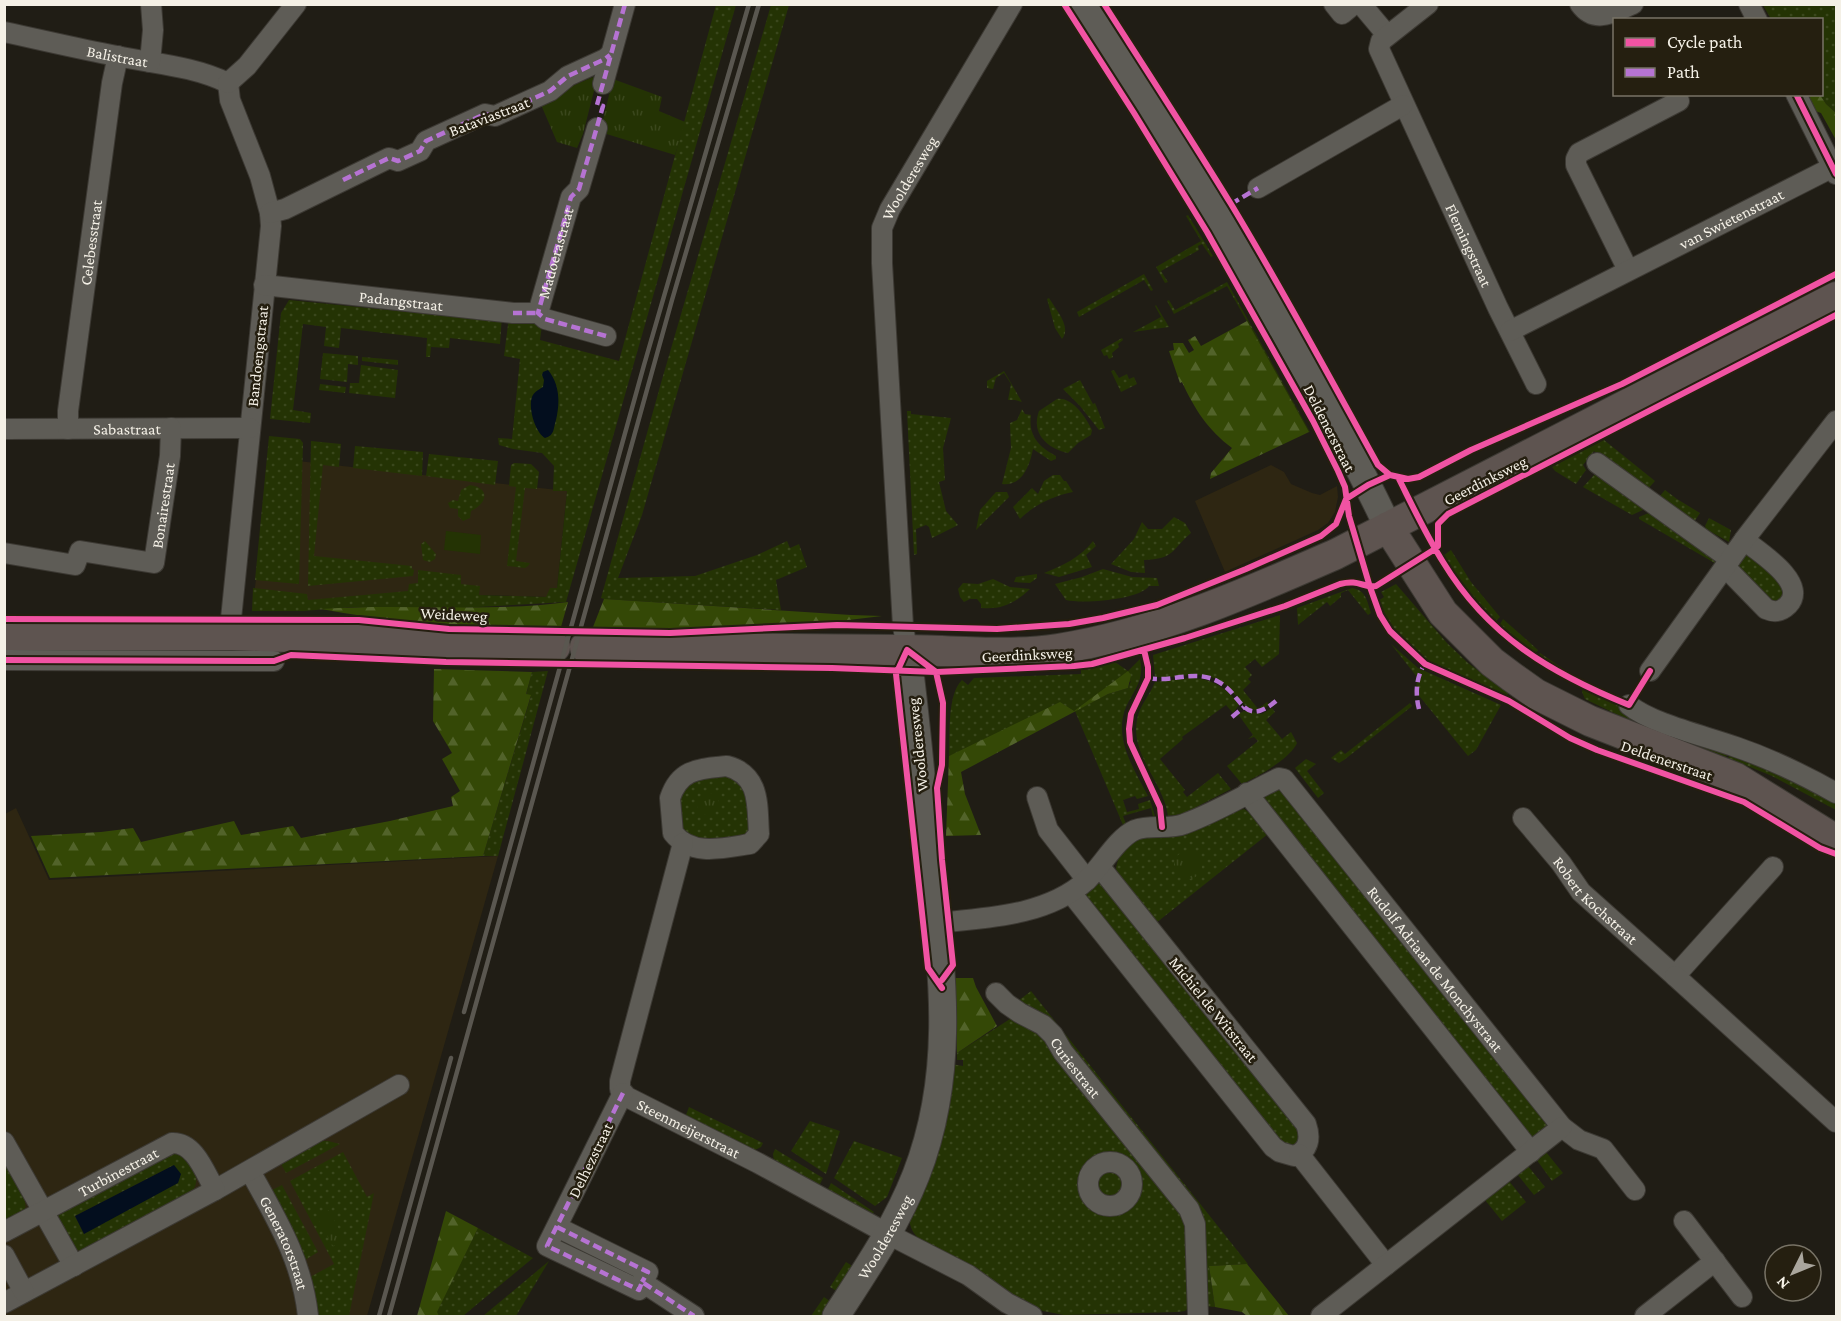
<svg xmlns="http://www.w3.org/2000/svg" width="1841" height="1321" viewBox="0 0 1841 1321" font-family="'Crimson Pro',serif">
<defs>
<pattern id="grass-dots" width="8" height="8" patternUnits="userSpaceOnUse" patternTransform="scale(1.5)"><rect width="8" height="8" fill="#243304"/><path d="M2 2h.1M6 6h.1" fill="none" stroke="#3a471c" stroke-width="1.8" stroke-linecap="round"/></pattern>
<pattern id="forest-firs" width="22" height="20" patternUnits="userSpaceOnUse" patternTransform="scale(1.5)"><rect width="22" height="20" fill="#344806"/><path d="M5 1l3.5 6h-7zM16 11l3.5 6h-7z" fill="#52632a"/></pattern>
<pattern id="park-tufts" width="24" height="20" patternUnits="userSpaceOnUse" patternTransform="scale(1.5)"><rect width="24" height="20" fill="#243304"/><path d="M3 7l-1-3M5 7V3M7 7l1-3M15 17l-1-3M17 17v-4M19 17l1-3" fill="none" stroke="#3a471c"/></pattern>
</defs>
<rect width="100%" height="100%" fill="#201d15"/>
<path fill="#2e2612" d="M271,458L567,491L557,588L547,597L485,595L253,603Z
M1271,465L1284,472L1291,484L1312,493L1320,495L1337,486L1338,497L1335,512L1328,523L1318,530L1225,572L1195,501Z
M16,808L49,880L498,856L367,1316H5V814Z"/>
<path fill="url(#grass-dots)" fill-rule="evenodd" d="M716,5H736L566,602L460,608L352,607L304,611H252L253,588L307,594L308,600L408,591L409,584L418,583V570L461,575V584L480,586L479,595L546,597L550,588H557L567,491H553L554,466L542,453L513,449L499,445L498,438L512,439L520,359L504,356L509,317L536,321L542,325L540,340L619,361Z
M771,5H789L642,515L618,578L695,576L757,555L787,541L790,548L799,544L807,567L776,580L781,610L604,599L601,598L661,383Z
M1763,5H1836V113L1826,104L1820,95L1822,20L1771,19Z
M1188,215L1213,256L1211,257L1202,244L1198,246L1199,250L1161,271L1168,282L1165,283L1156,267L1201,241L1186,216Z
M1144,274L1153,290L1151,291L1144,280L1079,317L1077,312Z
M1227,282L1310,432H1309L1227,286L1174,314L1167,301L1169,300L1175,310Z
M1049,298C1056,310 1072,327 1062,339L1055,328L1047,299Z
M289,300L478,319L480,315L502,316L500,344L450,338L449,348L431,347L430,357H426L427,338L341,328L339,348L324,346L326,327L303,324L293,410L311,413L310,423L270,419L281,313Z
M1156,305L1169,327L1133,332L1161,317L1155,306Z
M1122,338L1123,340L1118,344L1119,347L1112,353L1113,357L1109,359L1107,355L1104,356L1101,350Z
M323,353L358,356V365L348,364L347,382L320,379Z
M362,357L398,360V365L362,361Z
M361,365L398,370L395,398L349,393L350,383H359Z
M1114,370L1119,378L1127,374L1129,379L1134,377L1137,384L1121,392L1111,371Z
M1004,371L1022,402L1015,400H1008L1011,384L1004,373L996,378L993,389L987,388V381Z
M1080,380L1093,404L1095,403L1105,428L1099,430L1080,406L1063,389Z
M320,384L346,387L345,393L319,390Z
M1057,399C1073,397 1086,418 1092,430L1091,435L1078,443L1068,453C1046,448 1031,433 1039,411Z
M1022,409L1025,414L1031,415C1028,436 1039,447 1056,456V459L1051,461L1033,449C1030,465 1022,487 1002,484L1011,448L1010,423L1017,420Z
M907,411H911V414L951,418L943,448L945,480L939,482L946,511L958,525L932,538L929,527L926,525L916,529L917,554L914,555Z
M269,436L300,439L303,443L299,584L255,580Z
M1604,440L1655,481L1647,490L1610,465L1594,451L1583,465L1586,470L1576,484L1555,471L1552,467Z
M311,441L341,444L339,467L323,465L314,556L412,566V569L414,570L413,576L308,586Z
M355,446L423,452L422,476L353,468Z
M429,454L498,461L495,485L426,476Z
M514,463L531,464L539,472L537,489L525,488L516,561L530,563L528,566L525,568L507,566L516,487L509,486L511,465Z
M1595,474L1645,509L1632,515L1583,487Z
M1053,475H1060L1064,481H1066L1073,492C1053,496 1034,505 1020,519L1013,507L1032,488L1038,494L1044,481Z
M470,485C491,488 487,504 471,511L470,518L463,521L458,516V509L450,508L448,503L453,500L458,501L461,490Z
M1665,490L1677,499L1700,513L1694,522L1659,497Z
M996,492H1007L1009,497L976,530L980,510Z
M1651,512L1717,560L1718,565L1639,519V517Z
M1174,517L1185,523L1191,533C1171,550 1175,559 1144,560L1145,573L1131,572L1111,564L1134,539L1142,522L1148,529H1162Z
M1709,518L1731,530L1729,542L1706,529L1705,526Z
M425,541L436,554L435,559L430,562L423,560L421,544Z
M1093,541L1096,546L1086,555L1092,567L1059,577L1044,573C1062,566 1081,557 1093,541Z
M1451,550L1471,582L1500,617L1494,623C1479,607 1448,575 1444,555Z
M1750,552L1786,586L1785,598L1772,603C1760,592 1741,579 1738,562L1744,554Z
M1103,569L1132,577L1157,578L1159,586H1149C1139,600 1083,604 1066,600L1055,584L1082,577Z
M1037,574V578L1030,583L1014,582L1016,577Z
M993,579L1010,587L1030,589C1015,603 1002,610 981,608V604L977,599H970L964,602L960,597L958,589L963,583L978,584Z
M1396,584L1447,643L1468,663L1508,693L1507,697C1454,674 1401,659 1378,601L1384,597L1381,592Z
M1352,588C1366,590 1367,601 1371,613L1368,615L1348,590L1341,593V597L1330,606L1327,602L1298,625L1297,608Z
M1280,615L1279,654L1262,667L1255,659L1245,667L1252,675L1248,679L1251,682L1243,690L1258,709L1267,702L1269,705C1248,722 1237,691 1221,681C1198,669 1179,679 1155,677L1153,655Z
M1503,619L1538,650L1534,655L1499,626Z
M1391,644L1418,668L1501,705L1476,750L1468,756L1416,692L1417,677Z
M1540,653L1574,676L1573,677L1537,657Z
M1140,659C1145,680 1134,690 1126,707C1113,738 1134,769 1148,796L1137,799L1135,796L1123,800L1127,812L1139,809L1138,804L1150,800L1155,816L1153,817L1151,808L1123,816L1126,824L1123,825L1075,711L1108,694L1128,688L1131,681L1074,711L949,756C950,736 947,694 962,680L968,685L974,678L1081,674V668L1115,662L1128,671Z
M548,671L498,856H483L531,696L526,695L532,672Z
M1190,678C1210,678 1228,688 1239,705L1233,713L1226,705L1182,737L1183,739L1160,759L1185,790L1183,792L1187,797L1218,773L1231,789L1183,814L1168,816C1164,783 1130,755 1137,720C1139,706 1150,695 1155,682Z
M1583,688L1729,751L1726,757L1618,715L1585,699L1582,692Z
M1410,703L1412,706L1411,707L1344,760L1339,763L1331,758L1341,750L1345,754Z
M1272,708L1275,712L1266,720L1282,739L1291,732L1297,743C1290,759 1257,777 1242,784L1227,766L1258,741L1254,737L1248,739L1253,735L1238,714L1244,711L1262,714Z
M1731,751L1836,800V810L1772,776L1728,758Z
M1306,759L1316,764L1307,771L1324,793L1318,798L1295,768Z
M729,774L745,786L751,834L710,842L683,836L677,799L688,780Z
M1279,786L1548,1123L1547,1129L1539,1136H1528L1264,800L1267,793Z
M1244,809L1253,815L1268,834L1156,923L1117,873L1116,868L1118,860L1116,859L1130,841Z
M1098,882L1105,883L1302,1132L1297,1146L1283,1148L1085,897L1087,889Z
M1031,991L1248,1264L1209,1266L1215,1307L1191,1305L1185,1311L1178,1312L1064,1315L1043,1311L1023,1304L923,1242C913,1234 910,1229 909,1217L951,1064L963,1066V1060H957V1053L1024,1010L1018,1001Z
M689,1107L763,1143L761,1147L753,1151L687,1119L686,1115Z
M810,1121L840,1131L826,1174L791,1151Z
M319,1141H328L340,1144L286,1173L280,1162Z
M854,1141L902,1158L887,1197L875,1206L834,1178Z
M775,1149L823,1178L819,1186L774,1162L773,1154Z
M167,1150H180C191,1165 205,1179 189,1195L83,1251L73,1249L55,1215ZM174,1165L84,1234L75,1216Z
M343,1152L367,1197L374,1193L349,1316H316L310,1277L334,1264L290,1181Z
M1546,1152L1563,1173L1552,1181L1536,1159Z
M4,1157C13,1173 28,1192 25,1210L4,1223Z
M1528,1166L1545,1187L1534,1195L1517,1174Z
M1509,1181L1526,1202L1502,1221L1485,1200Z
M831,1183L874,1212L871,1215L828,1192V1189Z
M282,1185L318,1252L305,1260L270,1191Z
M478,1228L533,1258L463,1316H439L436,1312Z
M549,1261L516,1316H483Z
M846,1262L857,1269L841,1294L830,1287Z
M824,1297L834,1304L826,1316H811Z"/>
<path fill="url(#forest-firs)" d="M1809,95H1820L1826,104L1836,113V140L1821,113L1815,111L1808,99Z
M1247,321L1309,432L1210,479L1211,473L1232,448C1208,430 1195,410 1182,382L1180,383L1169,351L1174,350L1173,343H1183L1189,353L1194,350L1188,340L1195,336L1201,346Z
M604,599L851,615L882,616L765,630L685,632L593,627Z
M568,602L561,627C483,627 397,624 321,609C403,603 486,613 568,602Z
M434,669L532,672L526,694L531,695L483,856L50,878L31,836L101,832L133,828L141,842L234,821L241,835L293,826L301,838L390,821L453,806L451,797L460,791L442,759L452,753L433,721Z
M1128,671L1131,675L1128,688L1108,694L961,772L965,794L981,835L946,836L949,756L1060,702L1074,711Z
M952,978H973L976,987L997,1026L957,1053L956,1008Z
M446,1211L478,1228L437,1312L439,1316H417Z
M1247,1264L1289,1316H1247L1242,1312L1215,1307L1209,1266Z"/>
<path fill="url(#park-tufts)" d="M598,75L583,134L577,148L557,142L539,100Z
M613,79L662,97L659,111L685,122L675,155L600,132Z
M697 804a11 11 0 1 1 22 0a11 11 0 1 1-22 0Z
M1174 865a14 14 0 1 1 28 0a14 14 0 1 1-28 0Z
M329,1210L344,1239L333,1246L317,1217Z"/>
<path fill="#243304" d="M446,531L481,535L480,554L444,550Z"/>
<path fill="#030e1e" d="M548,370C560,385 560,402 556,420C553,429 555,435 545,438C535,432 528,408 532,397C534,392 538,390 543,387L544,380L542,375L543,372Z
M174,1165L181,1174L178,1183L84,1234L75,1216Z"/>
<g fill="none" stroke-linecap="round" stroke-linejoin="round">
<g stroke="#3c3933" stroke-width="22">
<g id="street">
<path d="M1334,4L1342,14L1354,4"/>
<path d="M1361,4L1387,35"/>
<path id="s1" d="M1428,4L1381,41L1379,49L1498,308L1536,384"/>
<path d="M1580,4C1595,25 1614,12 1633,4"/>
<path d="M1749,4L1757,20"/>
<path id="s2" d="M4,32C42,40 79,49 117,56C156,64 193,66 228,83"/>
<path d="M150,62L153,30L151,4"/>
<path d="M228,83L230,100L260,176L270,213L271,226L231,619L232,635"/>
<path d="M228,83L247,66L296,4"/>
<path d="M603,84L625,4"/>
<path d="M1796,94L1836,174"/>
<path d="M597,128L579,189L571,197L538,313L545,319L606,336"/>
<path d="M1258,188L1403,105"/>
<path d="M270,213L285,209L389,158L398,161L420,151L426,141L485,114L495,116L550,91L568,76L605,59L610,55"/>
<path d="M1628,270L1576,165V159L1579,153L1679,101"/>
<path id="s3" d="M264,285L513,313H538"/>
<path id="s4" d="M1510,331L1833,167"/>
<path id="s5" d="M4,429L250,428"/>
<path id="s6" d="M68,429V411L112,83L118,56"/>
<path d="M1597,463L1730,559"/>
<path id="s7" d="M4,553L75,565L80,551L154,563L170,456L171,428"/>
<path d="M1725,567L1766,609C1775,613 1781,612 1788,605C1809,583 1759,552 1744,540"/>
<path id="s8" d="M907,650L903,626L882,263V228L890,209L1012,4"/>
<path d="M4,660L274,661"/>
<path d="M1650,671L1747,536L1836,421"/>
<path d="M1629,705C1652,724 1706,736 1736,747C1771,759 1804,775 1836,793"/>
<path d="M727,766C761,775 757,806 759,834L750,844C724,848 692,857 673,833L670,798C680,768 700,769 727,766Z"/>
<path d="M1247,793L1531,1152"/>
<path d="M1037,797L1048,830L1087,880"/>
<path id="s9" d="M1523,818L1561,863L1581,892L1675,976L1773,867"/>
<path id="s10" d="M683,843L620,1081V1089L627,1097L758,1163L888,1234L968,1275L1007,1303L1032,1316"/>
<path d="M1071,893L1273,1147L1280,1152L1294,1156C1309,1151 1311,1138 1306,1124L1100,867"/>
<path id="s11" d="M936,923C987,918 1047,916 1087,880C1102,866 1117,838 1135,830C1150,824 1169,830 1184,824C1217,812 1248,793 1279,778L1284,779L1562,1127L1579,1140L1603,1149L1635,1190"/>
<path d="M1675,976L1836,1122"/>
<path id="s12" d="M996,993L1007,1004L1020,1013L1043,1025L1053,1035L1063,1052L1189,1209L1195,1224L1198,1316"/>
<path d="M623,1093L547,1246L639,1290L642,1282L694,1316"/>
<path d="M4,1142L74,1266"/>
<path d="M1299,1154L1386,1265"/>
<circle cx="1110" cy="1184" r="22"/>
<path id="s13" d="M250,1171C277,1220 302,1260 308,1316"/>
<path d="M215,1190L399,1085"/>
<path d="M1684,1221L1742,1297"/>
<path d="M557,1227L648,1272L642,1282"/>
<path id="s14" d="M4,1232L172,1143C195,1142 205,1173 215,1190L4,1303"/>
<path d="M4,1255L24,1292"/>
<path d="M1321,1316L1562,1127"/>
<path d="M1645,1316L1715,1261"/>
</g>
</g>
<g stroke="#3c3933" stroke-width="29">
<g id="secondary">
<path d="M1084,4C1155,112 1222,222 1286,335C1321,398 1357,461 1388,527"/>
<path id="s15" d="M836,1316C865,1271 896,1226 916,1175C959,1065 940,957 928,844C921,779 916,714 907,650"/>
</g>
</g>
<g stroke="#3c3933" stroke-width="32">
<path id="primary" d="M1388,527L1443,613L1492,662L1512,677L1536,694L1590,721L1736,778L1836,840
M4,635H232L555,647
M585,647C690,648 794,649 899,650C952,650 1005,657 1058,649C1155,634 1247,593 1336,554L1836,297"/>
</g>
<use href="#street" stroke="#5e5c56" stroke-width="20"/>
<use href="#secondary" stroke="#5e5c56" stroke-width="27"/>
<use href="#primary" stroke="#5e5450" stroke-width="30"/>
<path stroke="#5a5750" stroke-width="4.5" d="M464,1012L644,365L749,4
M379,1316L451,1058
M389,1316L672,300L759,4"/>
<g stroke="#b673d3" stroke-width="4.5" stroke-dasharray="9 4.5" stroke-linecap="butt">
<path d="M343,180L389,158L398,161L420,151L426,141L485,114L495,116L550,91L568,76L605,59L610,55"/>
<path d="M1231,204L1258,188"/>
<path d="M513,313H538"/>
<path id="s16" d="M606,336L545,319L538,313L571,197L579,189L603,106L597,105L625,4"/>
<path d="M1148,678C1171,683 1194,669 1217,681C1243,694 1242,729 1276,701"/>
<path d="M1419,709C1415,694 1416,676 1425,664"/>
<path d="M1232,717L1244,707"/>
<path d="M623,1093L547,1246L639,1290L642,1282L694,1316"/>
<path d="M557,1227L648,1272L642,1282"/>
</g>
<g stroke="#251f10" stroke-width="10">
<path id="cycleway" d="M1064,4L1134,113L1207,232L1313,421L1338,471L1345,487L1349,516L1370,587L1380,615L1390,631L1425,664L1509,701L1570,738L1597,750L1744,802L1820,848L1836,854
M1104,4C1147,71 1190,137 1231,204C1283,290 1330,378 1378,465L1390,475
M1796,94L1836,174
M1398,477C1412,505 1426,535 1443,562C1488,636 1550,673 1629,705L1650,671
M4,619L359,620L449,629L670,633L837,625L997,629L1069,624L1103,618L1157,605L1246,569L1321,536L1336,524L1346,499L1368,485L1390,475L1408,479L1419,477L1471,450L1622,384L1836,274
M1144,650L1148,667V678L1131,714L1129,729L1130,742L1160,807L1162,827
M4,660L274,661L291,655L446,662L832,668L936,672L1074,666L1092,664L1185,638L1285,606L1340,584C1359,579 1363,588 1376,586L1435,549L1438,546V524L1448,514L1836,315
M942,980L953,965L942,860L937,788L942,765L943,703L936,672L907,650L896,674L928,968L942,988"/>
</g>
<use href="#cycleway" stroke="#f153a3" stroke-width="6"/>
</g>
<g text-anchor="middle" stroke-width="5" stroke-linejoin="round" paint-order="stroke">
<g font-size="16" fill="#f4f0e6" stroke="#251f10">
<text dy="6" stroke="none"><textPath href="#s2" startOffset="116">Balistraat</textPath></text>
<text transform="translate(489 116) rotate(-21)" y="6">Bataviastraat</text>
<text dy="6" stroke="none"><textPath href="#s8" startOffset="480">Woolderesweg</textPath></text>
<text dy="6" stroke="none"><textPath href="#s4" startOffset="248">van Swietenstraat</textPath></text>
<text dy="6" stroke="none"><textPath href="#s6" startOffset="188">Celebesstraat</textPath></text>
<text dy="6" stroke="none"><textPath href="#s1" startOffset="284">Flemingstraat</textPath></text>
<text dy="6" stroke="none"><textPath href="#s16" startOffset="135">Madoerastraat</textPath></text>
<text dy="6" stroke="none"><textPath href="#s3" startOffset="138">Padangstraat</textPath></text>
<text transform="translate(257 356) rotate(-84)" y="6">Bandoengstraat</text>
<text transform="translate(1330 428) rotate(63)" y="6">Deldenerstraat</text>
<text dy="6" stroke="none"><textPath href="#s5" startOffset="123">Sabastraat</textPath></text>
<text transform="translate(1485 480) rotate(-27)" y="6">Geerdinksweg</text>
<text dy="6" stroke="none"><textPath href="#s7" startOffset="220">Bonairestraat</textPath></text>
<text transform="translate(454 614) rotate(3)" y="6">Weideweg</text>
<text transform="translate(1027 654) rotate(-3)" y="6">Geerdinksweg</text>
<text transform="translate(917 745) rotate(-96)" y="6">Woolderesweg</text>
<text transform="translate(1667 760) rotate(19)" y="6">Deldenerstraat</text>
<text dy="6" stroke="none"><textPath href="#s9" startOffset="110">Robert Kochstraat</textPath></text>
<text dy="6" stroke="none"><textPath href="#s11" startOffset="633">Rudolf Adriaan de Monchystraat</textPath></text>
<text transform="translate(1214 1009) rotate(51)" y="6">Michiel de Witstraat</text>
<text dy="6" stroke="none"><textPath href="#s12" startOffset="111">Curiestraat</textPath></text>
<text dy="6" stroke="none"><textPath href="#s10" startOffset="334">Steenmeijerstraat</textPath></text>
<text transform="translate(590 1160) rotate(-64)" y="6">Delhezstraat</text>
<text dy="6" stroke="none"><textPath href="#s14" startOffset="129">Turbinestraat</textPath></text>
<text dy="6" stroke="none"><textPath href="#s15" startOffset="93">Woolderesweg</textPath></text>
<text dy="6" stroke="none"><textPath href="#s13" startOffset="80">Generatorstraat</textPath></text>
</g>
</g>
<rect width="1841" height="1321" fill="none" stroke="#f4f0e6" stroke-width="12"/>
<rect x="1613" y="18" width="210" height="78" fill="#251f10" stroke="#787366" stroke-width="1.5"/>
<rect x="1625" y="38" width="30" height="9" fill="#f153a3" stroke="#787366" stroke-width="1.5"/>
<text x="1667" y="48" font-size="18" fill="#f4f0e6">Cycle path</text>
<rect x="1625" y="68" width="30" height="9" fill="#b673d3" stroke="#787366" stroke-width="1.5"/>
<text x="1667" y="78" font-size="18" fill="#f4f0e6">Path</text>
<g transform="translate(1793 1273) rotate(227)"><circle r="28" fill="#251f10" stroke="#787366" stroke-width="1.5"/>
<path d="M0-4.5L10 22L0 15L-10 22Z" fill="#aaa69d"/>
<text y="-9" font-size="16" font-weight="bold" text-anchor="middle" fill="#f4f0e6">N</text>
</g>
</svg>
